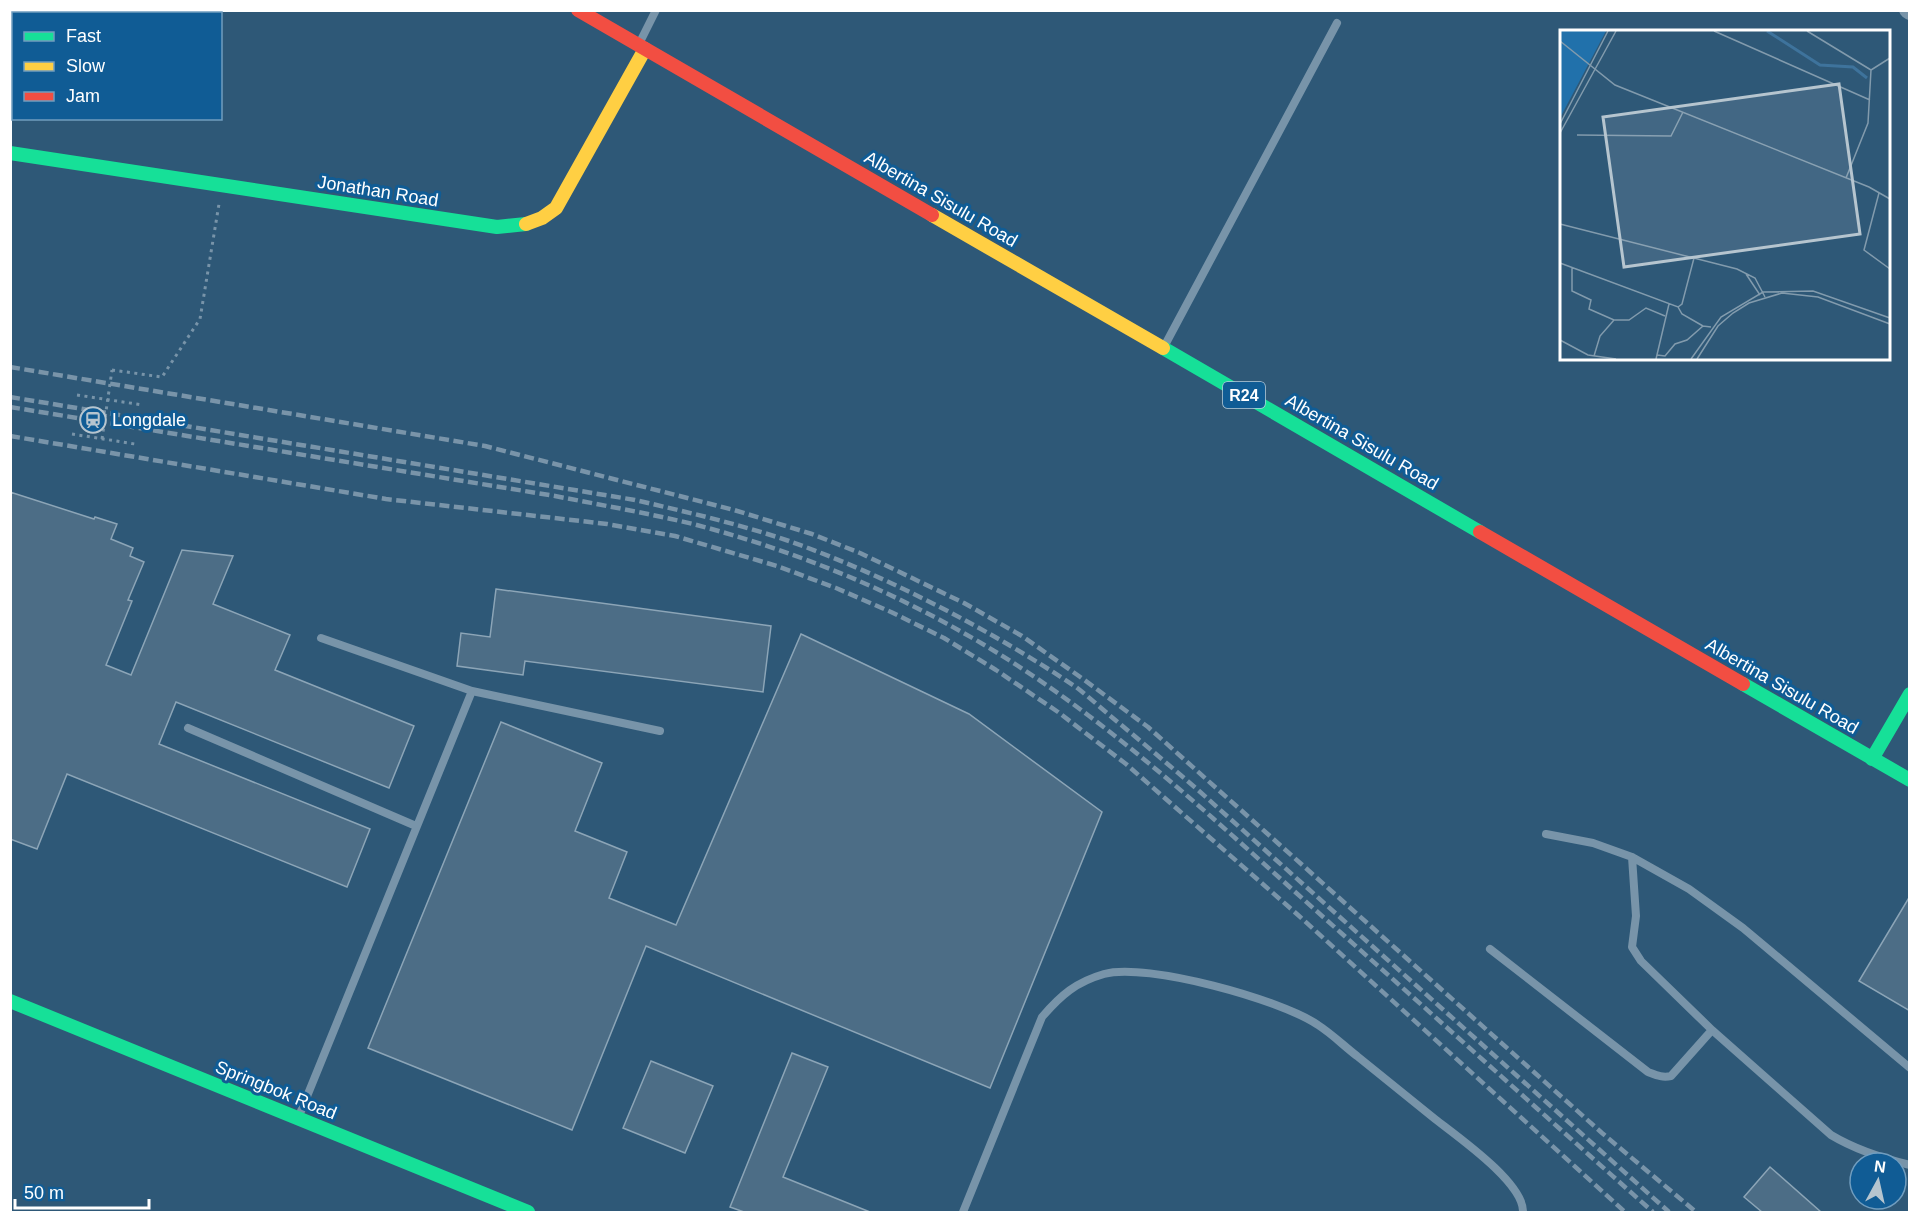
<svg xmlns="http://www.w3.org/2000/svg" width="1920" height="1223" viewBox="0 0 1920 1223" font-family="Helvetica,sans-serif">
<rect width="100%" height="100%" fill="#2e5877"/>
<path fill="#4c6d86" stroke="#8ca5b7" stroke-width="1.5" d="M10,492L94,519L95,517L117,524L111,539L133,548L130,556L144,562L128,600L132,601L106,665L131,675L182,550L233,556L213,604L290,635L275,670L414,726L389,788L176,702L159,744L370,829L347,887L67,774L37,849L10,839Z
M496,589L771,626L763,692L525,661L523,675L457,666L461,633L490,637Z
M801,634L969,714L1102,812L990,1088L646,946L572,1130L368,1048L501,722L602,763L575,831L627,852L609,898L676,925Z
M1910,896V1011L1859,981Z
M792,1053L828,1067L783,1177L870,1212H744L730,1207Z
M651,1061L713,1086L685,1153L623,1128Z
M1770,1167L1821,1212H1762L1744,1197Z"/>
<g fill="none" stroke-linecap="round" stroke-linejoin="round">
<path stroke="#7894a9" stroke-width="3" stroke-dasharray="3 4.5" stroke-linecap="butt" d="M112,370L162,377L200,319L219,204
M77,395L143,405
M72,434L135,444"/>
<path stroke="#7894a9" stroke-width="8" d="M640,42L656,10
M1165,345L1337,23
M321,638L472,691L660,731
M188,728L416,826
M1546,834L1593,843L1632,857L1689,889L1743,928L1910,1068
M1632,857L1636,916L1632,947L1641,961L1712,1030L1831,1135C1856,1150 1881,1158 1910,1165
M1490,949L1648,1072C1656,1075 1662,1078 1671,1076L1712,1030
M299,1116L472,691
M963,1212L1042,1017C1061,995 1076,982 1104,974C1146,962 1282,1000 1318,1025C1332,1034 1344,1046 1357,1056C1383,1077 1409,1098 1435,1119C1458,1137 1524,1183 1523,1212"/>
<path stroke="#7894a9" stroke-width="16" d="M1907,10L1910,12"/>
<path stroke="#16e098" stroke-width="14" d="M10,153L497,227L526,224
M1163,348L1480,532
M1743,684L1910,780
M1872,759L1910,694
M10,1001L528,1212"/>
<path stroke="#ffcf43" stroke-width="14" d="M932,215L1163,348
M526,224L542,218L556,208L645,49"/>
<path stroke="#f24e42" stroke-width="14" d="M578,10L932,215
M1480,532L1743,684"/>
<path stroke="#7994a9" stroke-width="4.5" stroke-dasharray="10 4.5" stroke-linecap="butt" d="M10,367L485,446L734,510L812,534L860,553L964,603L1022,636L1083,679L1148,727L1602,1133L1696,1212
M10,397L635,500C687,512 739,524 789,541C885,575 991,630 1076,687C1089,697 1102,709 1114,719C1142,742 1170,766 1198,790L1669,1212
M10,407L555,496C601,505 647,513 693,524C785,548 877,584 960,631C1088,702 1195,802 1303,899C1420,1003 1536,1108 1653,1212
M10,436L386,499L607,524L675,536L777,566L836,588L891,612L944,638L996,670L1058,712L1126,764L1298,915L1625,1212"/>
<path stroke="#7894a9" stroke-width="3" stroke-dasharray="3 4.5" stroke-linecap="butt" d="M102,439L112,370"/>
</g>
<defs>
<g id="station-ring" transform="scale(1.35)"><circle r="9.5" fill="#105c95" stroke="#b6c5cf" stroke-width="1.5"/><path d="M-3-6H3Q5-6 5-4V2Q5 4 3 4L4.5 6H3L1.5 4h-3L-3 6H-4.5L-3 4Q-5 4-5 2V-4Q-5-6-3-6ZM-3.5-4v3h7v-3ZM-3.5 1v1.5H-2V1ZM2 1v1.5H3.5V1Z" fill="#b6c5cf"/></g>
</defs>
<g fill-rule="evenodd">
<use href="#station-ring" x="93" y="420"/>
</g>
<g text-anchor="middle" stroke-width="6" stroke-linejoin="round" paint-order="stroke">
<rect fill="#105c95" stroke="#b7cedf" stroke-width="1.5" x="1223" y="382" width="42" height="26" rx="4.5"/>
<g font-size="16" font-weight="bold" fill="#fff">
<text x="1244" y="401">R24</text>
</g>
<g font-size="18" fill="#fff" stroke="#105c95">
<text transform="translate(378 191) rotate(9)" y="6">Jonathan Road</text>
<text transform="translate(941 199) rotate(30)" y="6">Albertina Sisulu Road</text>
<text transform="translate(1362 442) rotate(30)" y="6">Albertina Sisulu Road</text>
<text transform="translate(1782 686) rotate(30)" y="6">Albertina Sisulu Road</text>
<text transform="translate(276 1090) rotate(22)" y="6">Springbok Road</text>
</g>
<g font-size="18" fill="#fff" stroke="#105c95" text-anchor="start">
<text x="112" y="426">Longdale</text>
</g>
</g>
<g transform="translate(1560 30)">
<rect width="330" height="330" fill="#2e5877"/>
<path d="M0,1H46L0,88Z" fill="#2171ab"/>
<path fill="none" stroke="#3e739c" stroke-width="3" d="M207,1L260,35L293,37L307,48"/>
<path fill="none" stroke="#829bad" stroke-width="1.5" d="M154,1L310,70M247,1L311,40M0,11L55,55L309,157L330,169M0,94L48,1M0,103L56,1M17,105L111,106L123,82M286,148L308,93L311,40L330,28M319,163L304,220L330,239M0,194L177,239L195,248L205,267M0,233L118,277L122,274L134,228M12,238V261L31,270L29,279L54,290M186,244L200,265M118,277L122,284L143,296M0,310L28,325L56,329M97,325L105,326L115,314L127,310L143,296L151,297M34,326L40,306L54,290H69L86,278L105,286M96,329L109,274M131,329L161,287L203,262L253,261L330,288M137,329L158,296L173,283L189,273L222,263L258,267L330,294"/>
<path fill="#b6c5cf" fill-opacity="0.15" stroke="#b6c5cf" stroke-width="3" d="M279,54L300,204L64,237L43,87Z"/>
<rect width="330" height="330" fill="none" stroke="#fff" stroke-width="3"/>
</g>
<rect width="1920" height="1223" fill="none" stroke="#ffffff" stroke-width="24"/>
<rect x="12" y="12" width="210" height="108" fill="#105c95" stroke="#709dbf" stroke-width="1.5"/>
<rect x="24" y="32" width="30" height="9" fill="#16e098" stroke="#709dbf" stroke-width="1.5"/>
<text x="66" y="42" font-size="18" fill="#ffffff">Fast</text>
<rect x="24" y="62" width="30" height="9" fill="#ffcf43" stroke="#709dbf" stroke-width="1.5"/>
<text x="66" y="72" font-size="18" fill="#ffffff">Slow</text>
<rect x="24" y="92" width="30" height="9" fill="#f24e42" stroke="#709dbf" stroke-width="1.5"/>
<text x="66" y="102" font-size="18" fill="#ffffff">Jam</text>
<g transform="translate(1878 1181) rotate(8)"><circle r="28" fill="#105c95" stroke="#709dbf" stroke-width="1.5"/>
<path d="M0-4.5L10 22L0 15L-10 22Z" fill="#b6c5cf"/>
<text y="-9" font-size="16" font-weight="bold" text-anchor="middle" fill="#ffffff">N</text>
</g>
<path d="M15 1199v9h134v-9" fill="none" stroke="#ffffff" stroke-width="3"/>
<text x="24" y="1199" font-size="18" fill="#ffffff" stroke="#105c95" stroke-width="4.5" paint-order="stroke">50 m</text>
</svg>
